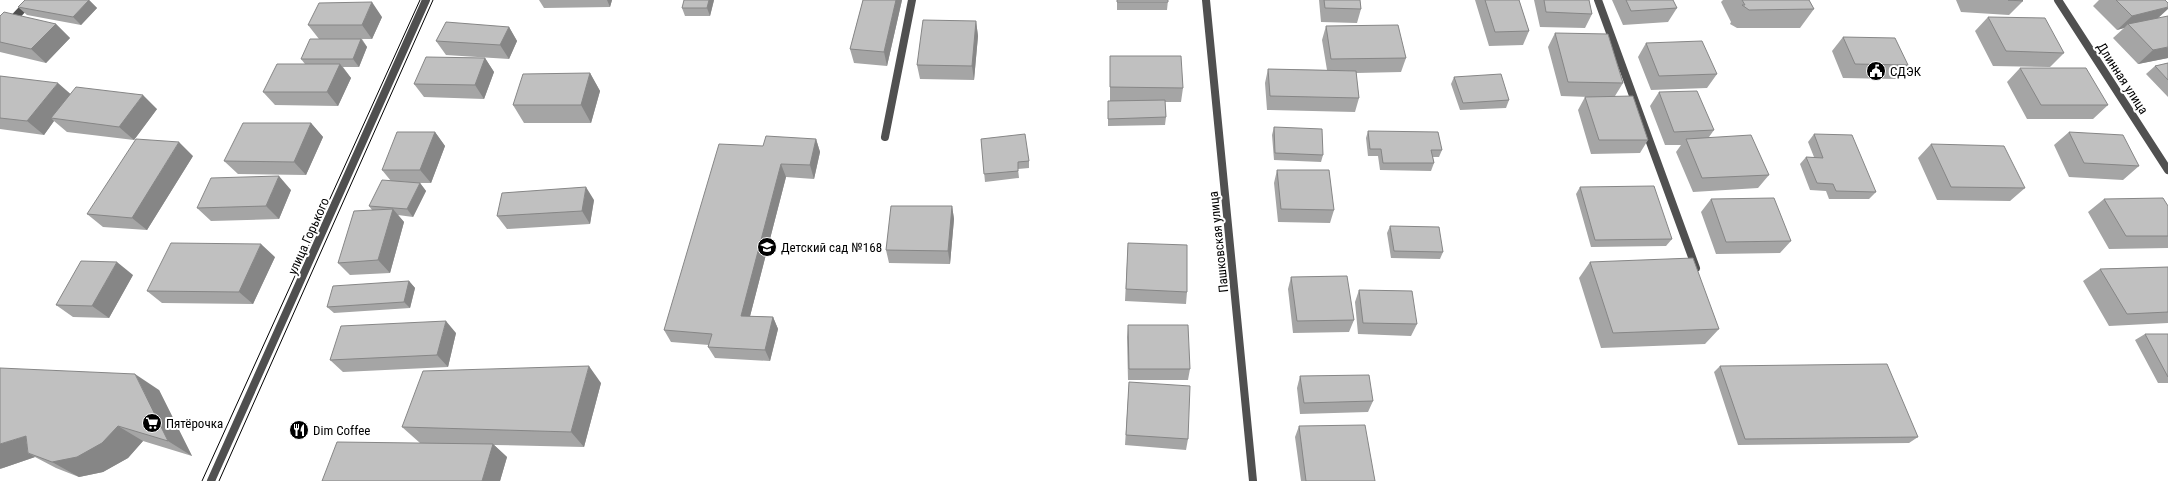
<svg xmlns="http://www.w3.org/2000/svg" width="2168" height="481" viewBox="0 0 2168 481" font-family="'Roboto Condensed',sans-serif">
<rect width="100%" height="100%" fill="#fff"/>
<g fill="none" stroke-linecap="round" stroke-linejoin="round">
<path stroke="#505050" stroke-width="8" d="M1598,0L1696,268
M0,33L31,0
M885,137L912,0"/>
<path stroke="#505050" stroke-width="8" d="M211,481L426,0"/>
<path stroke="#505050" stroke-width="8" d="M1206,0L1253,481
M2058,0L2168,170"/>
<path stroke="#000" stroke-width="1" d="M202,481L420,0
M219,481L433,0"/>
</g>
<path fill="#a5a5a5" d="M89,0L97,8L81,25L27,15L18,7Z
M539,0H612L610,7L544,8Z
M714,0L710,16H685L682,8Z
M863,0H902L887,66L854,63L850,49Z
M1117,0H1168L1167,10H1117Z
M1319,0H1360L1361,9L1357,23L1321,22Z
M1475,0H1519L1529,31L1523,45L1489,46Z
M1534,0H1589L1592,14L1585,28L1540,27Z
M1612,0H1673L1677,8L1668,22L1623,25Z
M1723,0H1809L1814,9L1800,28H1737L1730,24L1731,22L1721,2Z
M1956,0H2022L2023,1L2009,15L1961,12Z
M2099,0H2165L2158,18L2168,58L2138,64L2113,38L2124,28L2117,30L2093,6Z
M0,16L56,24L70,38L46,63L0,52Z
M382,17L372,39H362L367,47L359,67H343L351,78L338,106L275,105L263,92L305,64L301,59L319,39L308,25Z
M1988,17L2064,53L2050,67L1993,66L1975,31Z
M976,21L978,36L974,80L920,79L917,65Z
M1326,26L1406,58L1401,72L1356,73L1359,98L1355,112L1267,110L1265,83L1268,69L1327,70L1322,40Z
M509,27L517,41L509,59L446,55L436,41Z
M1555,33L1623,83L1615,96L1648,140L1640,153L1591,154L1578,110L1585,97H1589L1561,96L1548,47Z
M1843,37L1908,65L1896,79L1843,78L1832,51Z
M1646,43L1717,74L1707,88L1651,90L1638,57Z
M1110,56L1183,88L1181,102H1165L1166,117L1165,125L1108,126V101H1110Z
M485,58L494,72L484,99L424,97L414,84Z
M2168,63V97L2146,74L2155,66Z
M2020,68L2108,105L2093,119H2027L2007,82Z
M590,73L600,91L591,123H524L513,105Z
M0,76L70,94L157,109L134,140L67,132L54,121L44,135L0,129Z
M1454,77L1509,100L1506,108L1460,110L1451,84Z
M1659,92L1714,130L1709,137L1769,175L1758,188L1693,192L1676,152L1681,145H1665L1650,106Z
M311,123L323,137L306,175L238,174L224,161Z
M1274,127L1323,155L1321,162L1274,160L1272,135Z
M1368,131L1442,150L1439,157H1433L1434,163L1431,171L1380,170L1378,156H1368L1366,138Z
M435,132L445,146L431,183H418H420L426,191L413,217L398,215L404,222L390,273L350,275L338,263L372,210L369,206L391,181L382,170Z
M2069,132L2139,166L2123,180L2069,177L2054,145Z
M1814,134L1876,192L1869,199H1829L1826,191L1810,190L1800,164L1806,157H1814L1808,142Z
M816,139L820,152L814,179L786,177L750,316L773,317L778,329L770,361L715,358L708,347L709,345L671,342L664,330L763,146Z
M981,139L1029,161V168L1018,169L1019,178L985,182Z
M1931,144L2025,188L2010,201L1937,200L1918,158Z
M193,156L147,230L103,227L87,214Z
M1277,170L1334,210L1330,223L1278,222L1274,183Z
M1580,187L1672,239L1666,246L1591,247L1576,194Z
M291,190L279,219L211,221L197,208Z
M1711,199L1791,241L1780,253L1716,254L1701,212Z
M2104,199L2168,206V248L2109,249L2088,212Z
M594,200L590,224L507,229L497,216Z
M952,206L954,219L950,264L889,263L886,250Z
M1390,226L1443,252L1440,259L1391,258L1387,233Z
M1128,243L1187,292L1186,304L1125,301Z
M275,257L253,304L162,303L147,291Z
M1590,262L1719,329L1705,344L1601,348L1579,278Z
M2168,267V323L2109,326L2083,281L2100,269Z
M133,275L109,318L73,317L56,305Z
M1291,277L1354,320L1349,332L1293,333L1288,289Z
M409,281L415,288L410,308L334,313L327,307Z
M1359,290L1417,324L1411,336L1358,334L1355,302Z
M1128,325L1190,369L1188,380H1128L1127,337Z
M456,333L448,367L343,372L330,360Z
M2145,334H2168V383H2158L2135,340Z
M1720,366L1918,437L1909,443L1738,445L1714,372Z
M1300,376L1373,401L1368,412L1300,414L1297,388Z
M1129,382L1188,439L1186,450L1125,445Z
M601,383L584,447L494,445L507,457L500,481H322L420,443L402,427Z
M159,390L192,456L143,441L128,458L103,472L79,477L56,468L35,457L0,469Z
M1299,426L1375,481H1301L1295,437Z"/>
<path fill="#868686" d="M89,0L97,8L81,25L73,17Z
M607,0H612L610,7Z
M709,0H714L710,16L707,8Z
M896,0H902L887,66L884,52Z
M372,2L382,17L372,39L362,25Z
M2168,7V9L2156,20L2128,24L2124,28L2117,30L2132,16Z
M976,21L978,36L974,80L972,66Z
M56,24L70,38L46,63L31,49Z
M509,27L517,41L509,59L500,45Z
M361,39L367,47L359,67L353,59Z
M2168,47V58L2138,64L2153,50Z
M485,58L494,72L484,99L475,85Z
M340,64L351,78L338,106L327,92Z
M590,73L600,91L591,123L581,105Z
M58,83L74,97L51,118L54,121L44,135L27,121Z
M143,95L157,109L134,140L119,127Z
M311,123L323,137L306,175L294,162Z
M435,132L445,146L431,183L420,170Z
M816,139L820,152L814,179L810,165Z
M179,142L193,156L147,230L132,218Z
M781,164L786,177L747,328L741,316Z
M279,176L291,190L279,219L266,206Z
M420,183L426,191L413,217L407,209Z
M586,187L594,200L590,224L582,211Z
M952,206L954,219L950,264L948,251Z
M393,209L404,222L390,273L378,260Z
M261,244L275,257L253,304L239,292Z
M117,262L133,275L109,318L92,306Z
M409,281L415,288L410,308L404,302Z
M773,317L778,329L770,361L765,350Z
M446,321L456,333L448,367L437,355Z
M589,366L601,383L584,447L571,432Z
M135,374L159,390L192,456L168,441Z
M118,426L143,441L128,458L103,472L79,477L52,462Z
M26,436L28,453L35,457L0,469V444Z
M493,444L507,457L500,481H482Z"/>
<path fill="#c0c0c0" stroke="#868686" d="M25,0H89L73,17L18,7Z
M684,0H709L707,8H682Z
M863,0H896L884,52L850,49Z
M1117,0H1168V2H1117Z
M1324,0H1360L1361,9L1325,8Z
M1485,0H1519L1529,31L1495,32Z
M1544,0H1589L1592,14L1546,12Z
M1626,0H1673L1677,8L1631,11Z
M1742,0H1809L1814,9L1749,10L1742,5H1745Z
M2008,0H2022L2023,1Z
M2116,0H2165L2168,3V7L2132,16Z
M372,2L362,25H308L319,3Z
M4,12L56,24L31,49L0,42V16Z
M2168,16V47L2153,50L2128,24Z
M1988,17L2045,18L2064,53L2006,51Z
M923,20L976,21L972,66L917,65Z
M446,22L509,27L500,45L436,41Z
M1398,25L1406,58L1331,59L1326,26Z
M1555,33L1608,34L1623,83L1568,82Z
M1843,37L1895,38L1908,65L1855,64Z
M310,39H361L353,59H301Z
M1702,41L1717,74L1659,76L1646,43Z
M1110,56H1181L1183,88L1110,87Z
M426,57L485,58L475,85L414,84Z
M2168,63V80L2155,66Z
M277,64H340L327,92H263Z
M2020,68H2086L2108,105H2041Z
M1268,69L1356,71L1359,98L1270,96Z
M590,73L581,105H513L523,74Z
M1501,74L1509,100L1463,103L1454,77Z
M0,76L58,83L27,121L0,118Z
M76,87L143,95L119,127L51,118Z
M1697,91L1714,130L1674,132L1659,92Z
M1633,96L1648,140H1599L1585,97Z
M1165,100L1166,117L1108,119V101Z
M243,123H311L294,162L224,161Z
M1274,127L1322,129L1323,155L1275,153Z
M1368,131L1438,132L1442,150H1431L1434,163H1383L1381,149H1370Z
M397,132H435L420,170H382Z
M2069,132L2123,135L2139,166L2084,163Z
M1025,134L1029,161L1018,162V171L984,174L981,139Z
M1814,134L1852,135L1876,192L1836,191L1833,184L1817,183L1806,157L1823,158Z
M1751,135L1769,175L1702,178L1686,139Z
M766,136L816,139L810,165L781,164L741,316L773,317L765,350L708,347L712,334L664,330L719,144L763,146Z
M136,139L179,142L132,218L87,214Z
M1931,144L2004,146L2025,188L1951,187Z
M1277,170H1329L1334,210L1281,209Z
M279,176L266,206L197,208L211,178Z
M382,180L420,183L407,209L369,206Z
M1654,186L1672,239L1595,240L1580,187Z
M586,187L582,211L497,216L502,193Z
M1774,198L1791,241L1726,242L1711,199Z
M2163,198L2168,206V236H2126L2104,199Z
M891,206H952L948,251L886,250Z
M393,209L378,260L338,263L354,211Z
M1390,226L1439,227L1443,252L1394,251Z
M171,243L261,244L239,292L147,291Z
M1128,243L1187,245V292L1126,289Z
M1693,258L1719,329L1613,333L1590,262Z
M81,261L117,262L92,306L56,305Z
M2168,267V312L2127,314L2100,269Z
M1347,276L1354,320L1297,321L1291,277Z
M409,281L404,302L327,307L333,286Z
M1359,290L1412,291L1417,324L1363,323Z
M446,321L437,355L330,360L341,326Z
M1128,325H1188L1190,369H1129Z
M2145,334H2168V377Z
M1887,364L1918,437L1745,439L1720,366Z
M589,366L571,432L402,427L423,371Z
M0,368L135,374L168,441L118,426L102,443L77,457L52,462L28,453L26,436L0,444Z
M1369,375L1373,401L1304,403L1300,376Z
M1129,382L1190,386L1188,439L1126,435Z
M1365,425L1375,481H1306L1299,426Z
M337,442L493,444L482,481H322Z"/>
<defs>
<g id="civic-disc" transform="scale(1)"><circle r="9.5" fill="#000" stroke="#fff"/><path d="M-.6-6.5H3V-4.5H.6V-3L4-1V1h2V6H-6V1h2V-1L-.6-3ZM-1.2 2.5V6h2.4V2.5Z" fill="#fff"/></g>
<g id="school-disc" transform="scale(1)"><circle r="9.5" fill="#000" stroke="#fff"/><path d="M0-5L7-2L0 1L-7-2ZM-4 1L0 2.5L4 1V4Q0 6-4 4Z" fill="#fff"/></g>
<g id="supermarket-disc" transform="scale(1)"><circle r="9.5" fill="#000" stroke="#fff"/><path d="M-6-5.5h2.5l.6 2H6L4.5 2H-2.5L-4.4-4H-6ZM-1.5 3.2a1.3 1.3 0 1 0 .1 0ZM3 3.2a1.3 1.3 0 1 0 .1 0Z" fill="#fff"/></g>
<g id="restaurant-disc" transform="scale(1)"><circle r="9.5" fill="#000" stroke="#fff"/><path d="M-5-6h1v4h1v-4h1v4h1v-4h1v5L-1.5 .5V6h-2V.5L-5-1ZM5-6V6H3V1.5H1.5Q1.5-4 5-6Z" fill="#fff"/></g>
</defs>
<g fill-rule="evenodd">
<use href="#civic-disc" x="1876" y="71"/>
<use href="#school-disc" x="767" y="247"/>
<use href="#supermarket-disc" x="152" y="423"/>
<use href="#restaurant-disc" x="299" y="430"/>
</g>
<g text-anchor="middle" stroke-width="4" stroke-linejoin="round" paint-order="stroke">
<g font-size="13" fill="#000" stroke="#fff" text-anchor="start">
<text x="1890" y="76">СДЭК</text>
<text x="781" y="252">Детский сад №168</text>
<text x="166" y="428">Пятёрочка</text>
<text x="313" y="435">Dim Coffee</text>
</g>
<g font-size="13" fill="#000" stroke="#fff">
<text transform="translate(2123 78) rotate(57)" y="5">Длинная улица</text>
<text transform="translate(308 236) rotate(-66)" y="5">улица Горького</text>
<text transform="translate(1218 242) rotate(-96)" y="5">Пашковская улица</text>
</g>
</g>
</svg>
